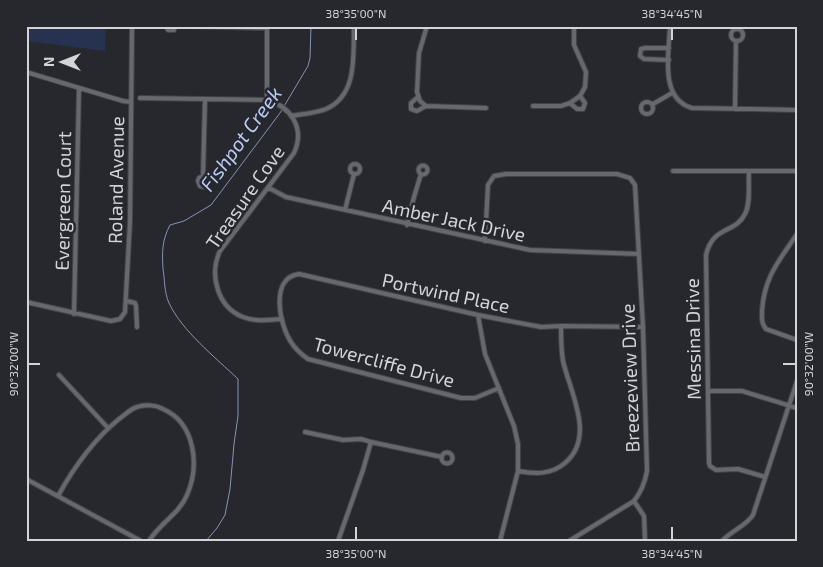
<svg xmlns="http://www.w3.org/2000/svg" width="823" height="567" viewBox="0 0 823 567" font-family="'Exo 2',sans-serif">
<rect width="100%" height="100%" fill="#26282e"/>
<path fill="#273150" d="M26,26H106L105,51L26,41Z"/>
<g fill="none" stroke-linecap="round" stroke-linejoin="round">
<path stroke="#8693b6" stroke-width="1" d="M206,541L217,528L225,515L230,489L234,444L238,416V379C216,358 182,331 169,303C164,292 165,280 163,269C162,252 162,240 170,225L184,221L211,205L280,113L308,66L310,58L311,26"/>
<g stroke="#424448" stroke-width="6">
<path id="minor" d="M166,26L168,30H174L175,26
M187,26L267,28
M670,26C669,52 659,99 692,108L797,110
M267,27V100
M731 35a6 6 0 1 1 12 0a6 6 0 1 1-12 0Z
M669,60L644,59L640,56L641,49L645,48H669
M26,72L123,101L131,102
M418,97L411,103V109L417,111L426,106
M140,98L267,100C292,107 305,129 294,153L220,251C209,274 217,307 243,317C255,322 269,320 281,319
M641 108a6 6 0 1 1 12 0a6 6 0 1 1-12 0Z
M570,103L577,109H583L585,103L580,96
M653,104L672,93
M426,106L420,101L417,92L419,53L427,26
M426,106L486,108
M533,106H561L570,103L580,96L585,87L586,72L574,45V26
M735,109L736,41
M292,116C302,114 316,113 326,109C358,95 353,55 354,26
M350 169a5 5 0 1 1 10 0a5 5 0 1 1-10 0Z
M418.5 170a4.5 4.5 0 1 1 9 0a4.5 4.5 0 1 1-9 0Z
M673,171H797
M749,172C748,185 751,203 745,214C735,234 713,225 706,255L709,463L710,466L716,470L738,469L765,477
M203,176L207,178L209,181L208,185L204,187L200,186L198,181L199,178L203,176L205,99
M269,188L286,197L530,250L639,254
M345,210L354,174
M407,225L414,197L421,174
M797,234C779,261 764,277 762,311C762,318 761,323 766,329L797,340
M485,241L488,185L494,176L506,174H617L630,178L635,185L643,327L647,471C645,483 641,492 634,501L569,541
M127,301L135,303L136,306L137,327
M26,302L111,321L120,319L125,312L130,222L132,26
M74,314L79,89
M478,315L485,354L514,426L518,444V471L500,541
M59,375L108,428
M499,388L475,398H461L308,359C301,354 295,349 291,342C280,326 269,278 299,274L478,315L541,327L561,326L643,327
M708,391H742L797,408
M305,432L343,440L361,439L371,442
M441.5 458a5.5 5.5 0 1 1 11 0a5.5 5.5 0 1 1-11 0Z
M518,471C535,474 551,475 565,463C596,437 570,392 563,361C561,349 561,337 561,326
M26,479L141,541
M58,496C74,467 92,441 119,419C125,415 130,409 137,407C145,404 156,405 163,409C195,423 200,465 187,495C179,514 160,523 149,541
M634,501L644,516L645,541
M338,541L363,470L371,442L442,457
M722,541C731,531 746,526 753,515L797,381"/>
</g>
<use href="#minor" stroke="#65686f" stroke-width="4"/>
</g>
<path fill="none" stroke="#d2d4d8" stroke-width="2" d="M356,28V40M672,28V40M28,364H40M783,364H796M356,527V540M672,527V540"/>
<g text-anchor="middle" stroke-width="5" stroke-linejoin="round" paint-order="stroke">
<g font-size="19" fill="#d2d4d8" stroke="#26282e">
<text transform="translate(116 180) rotate(-89)" y="7">Roland Avenue</text>
<text transform="translate(245 197) rotate(-55)" y="7">Treasure Cove</text>
<text transform="translate(63 201) rotate(-89)" y="7">Evergreen Court</text>
<text transform="translate(454 220) rotate(12)" y="7">Amber Jack Drive</text>
<text transform="translate(446 293) rotate(12)" y="7">Portwind Place</text>
<text transform="translate(693 339) rotate(-91)" y="7">Messina Drive</text>
<text transform="translate(384 362) rotate(15)" y="7">Towercliffe Drive</text>
<text transform="translate(630 378) rotate(-92)" y="7">Breezeview Drive</text>
</g>
<g font-size="20" font-style="italic" fill="#bacbf7" stroke="#26282e">
<text transform="translate(241 139) rotate(-54)" y="7">Fishpot Creek</text>
</g>
</g>
<rect width="823" height="567" fill="none" stroke="#26282e" stroke-width="55"/>
<g transform="translate(62 62) rotate(270)" stroke="#26282e" stroke-width="4" paint-order="stroke">
<path d="M0-4L9 19L0 12L-9 19Z" fill="#d2d4d8"/>
<text y="-8" font-size="14" font-weight="bold" text-anchor="middle" fill="#d2d4d8">N</text>
</g>
<rect x="28" y="28" width="768" height="512" fill="none" stroke="#d2d4d8" stroke-width="2"/>
<g font-size="12" text-anchor="middle" fill="#d2d4d8">
<text x="356" y="18">38°35'00"N</text>
<text x="672" y="18">38°34'45"N</text>
<text transform="translate(809 364) rotate(-90)" y="4">90°32'00"W</text>
<text transform="translate(14 364) rotate(-90)" y="4">90°32'00"W</text>
<text x="356" y="558">38°35'00"N</text>
<text x="672" y="558">38°34'45"N</text>
</g>
</svg>
